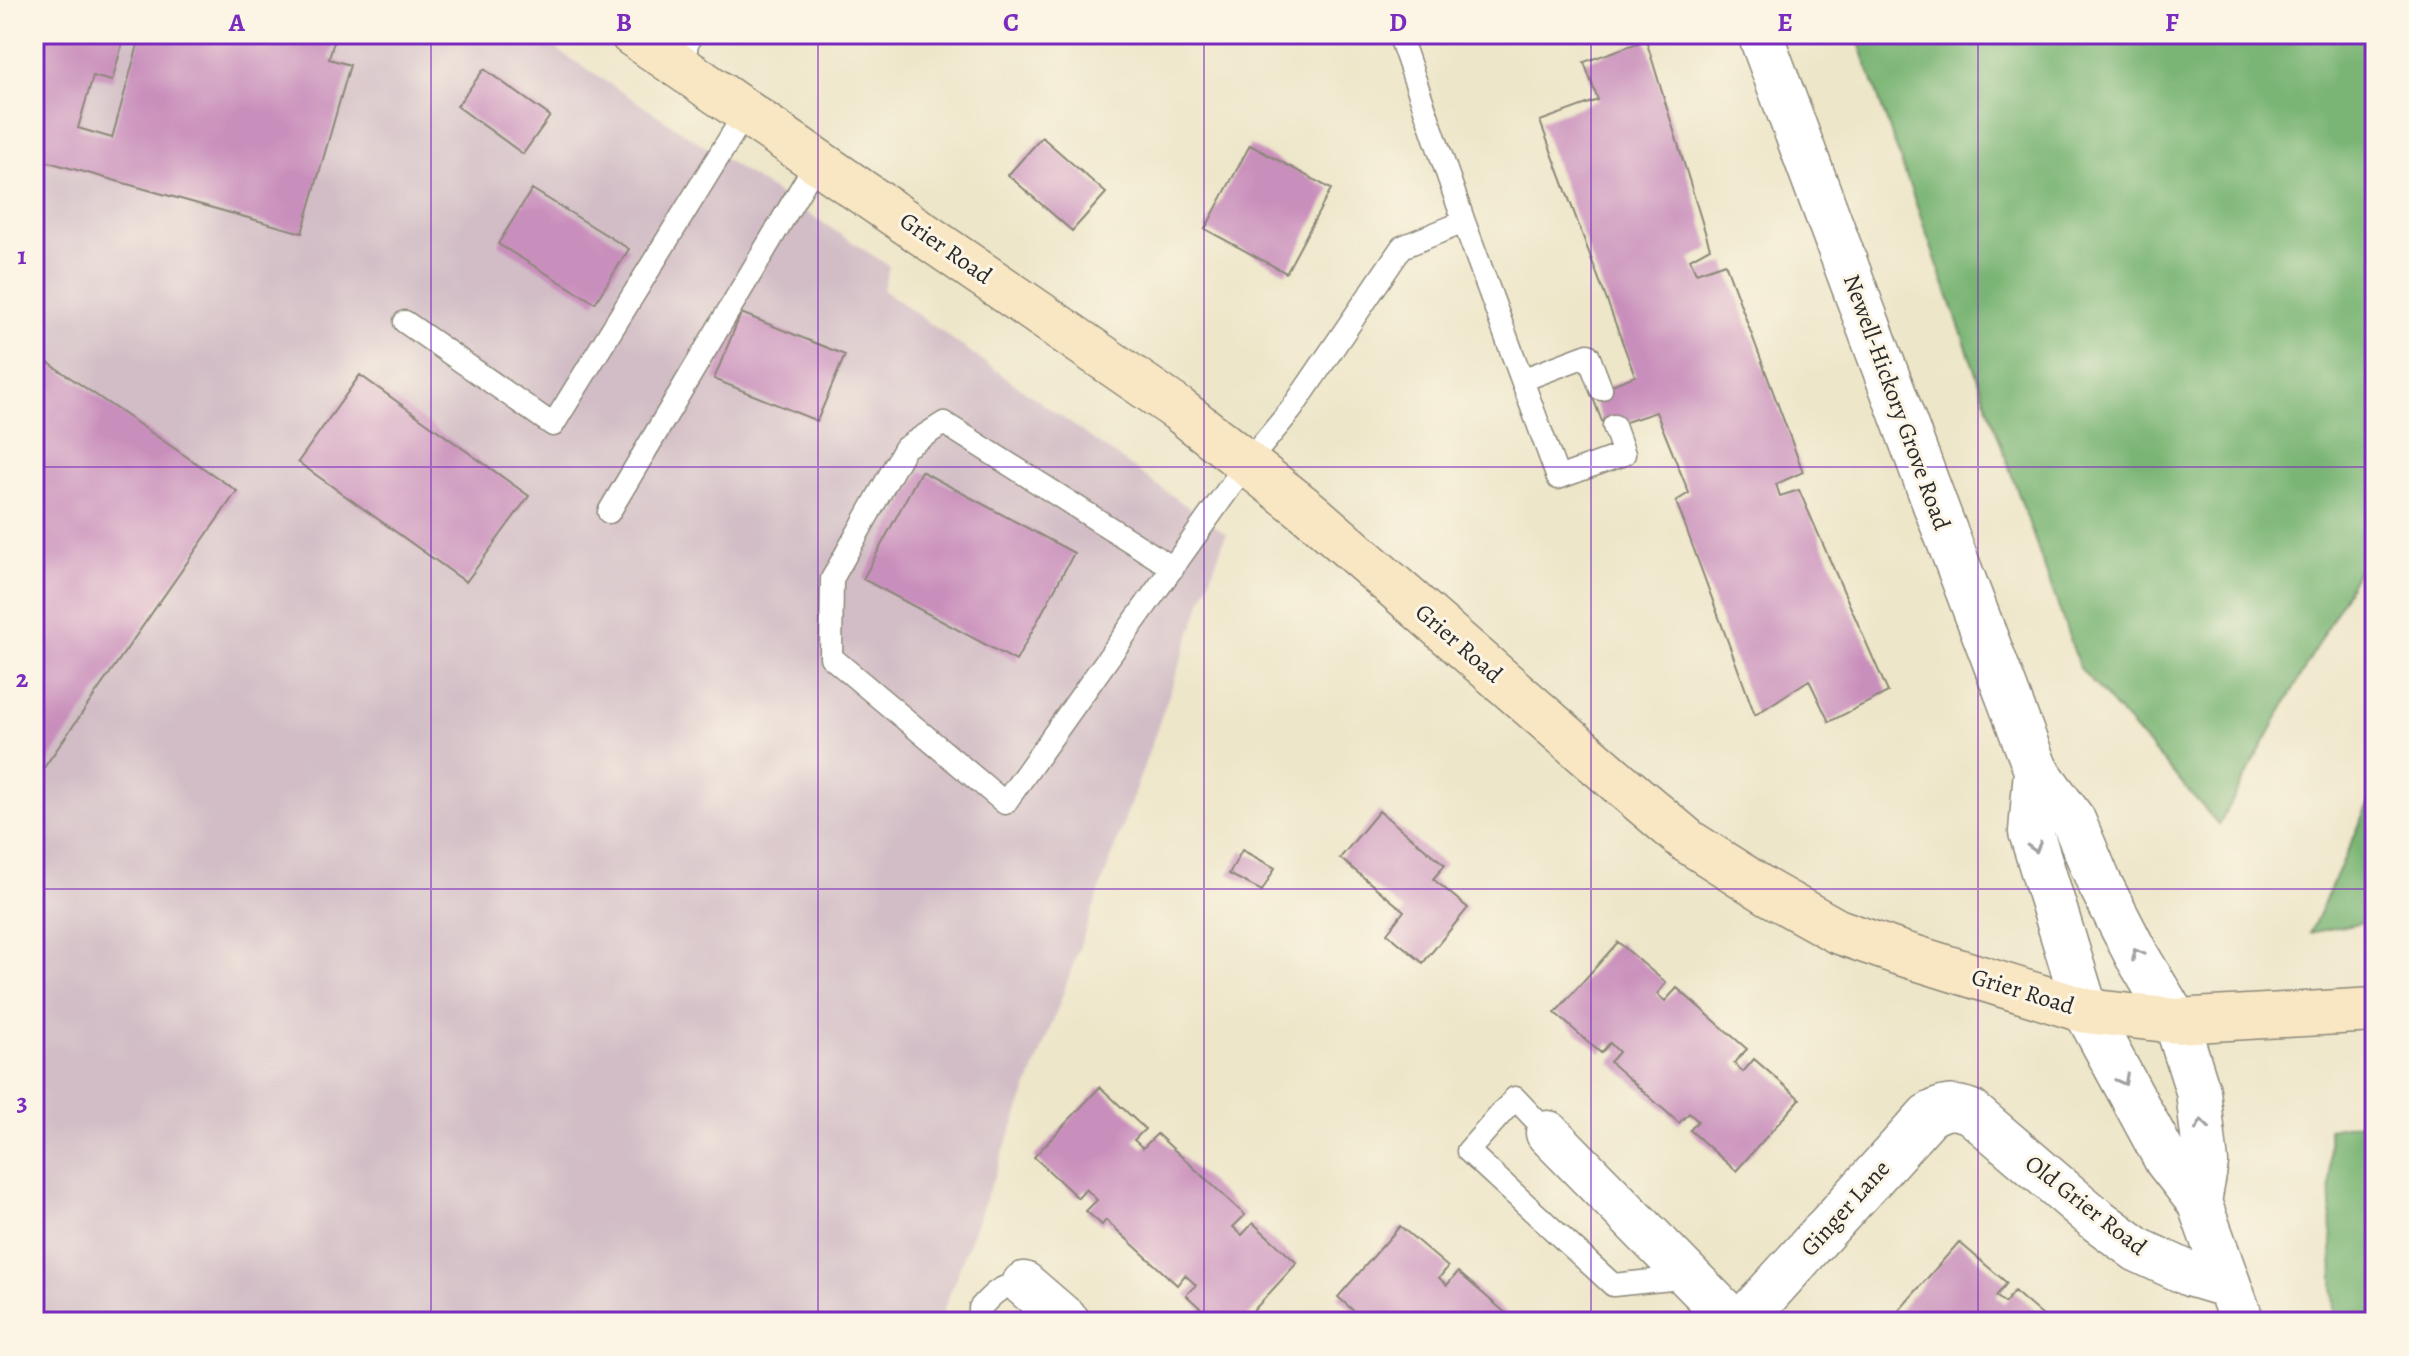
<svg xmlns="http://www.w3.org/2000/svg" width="2409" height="1356" viewBox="0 0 2409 1356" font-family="Alegreya,serif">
<rect width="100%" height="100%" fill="#fcf5e5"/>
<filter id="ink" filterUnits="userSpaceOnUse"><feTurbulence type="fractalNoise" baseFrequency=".0125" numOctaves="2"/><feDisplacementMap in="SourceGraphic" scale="16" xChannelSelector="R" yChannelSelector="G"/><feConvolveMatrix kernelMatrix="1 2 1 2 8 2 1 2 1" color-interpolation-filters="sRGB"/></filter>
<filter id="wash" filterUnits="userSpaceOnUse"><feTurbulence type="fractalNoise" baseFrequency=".006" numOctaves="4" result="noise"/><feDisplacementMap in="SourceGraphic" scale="32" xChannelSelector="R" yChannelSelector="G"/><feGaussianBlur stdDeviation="1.8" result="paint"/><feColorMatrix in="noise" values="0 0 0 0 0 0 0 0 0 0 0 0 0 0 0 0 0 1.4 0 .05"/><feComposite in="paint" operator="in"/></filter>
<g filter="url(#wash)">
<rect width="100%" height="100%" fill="#ede6c9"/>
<path fill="#d2bdc6" d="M34,34H533L889,266L883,290L1226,534L1059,1005L939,1322H34Z"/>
<path fill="#7ab574" stroke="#527050" stroke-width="2" d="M1856,34H2375V540L2219,825L2080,668Z
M2375,791V920L2310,933Z
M2375,1120V1322H2334L2329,1129Z"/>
<g id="blocks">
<path fill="#c98fbc" d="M34,34H125L112,81L93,76L78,128L112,138L141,34H336L329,59L350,65L302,233L34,158Z
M1646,40L1710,248L1690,259L1696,273L1725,263L1803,472L1776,484L1780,496L1799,490L1888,692L1829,722L1809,680L1755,715L1676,501L1689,493L1656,412L1605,429L1591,393L1635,376L1540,121L1598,100L1584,62Z
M484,69L550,116L523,154L457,106Z
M1042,137L1106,193L1072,231L1008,175Z
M1250,145L1331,189L1286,273L1205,229Z
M532,189L629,249L595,303L498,244Z
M741,313L845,355L817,421L714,379Z
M34,353L237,491L34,782Z
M360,375L529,496L466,582L298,462Z
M921,471L1074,553L1016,661L863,579Z
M1379,811L1445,865L1433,879L1468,908L1423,963L1387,933L1404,911L1340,858Z
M1242,850L1275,868L1262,891L1229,874Z
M1618,942L1666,983L1657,994L1665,1001L1677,988L1747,1049L1734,1063L1743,1072L1754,1059L1800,1099L1736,1171L1690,1130L1698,1121L1689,1113L1679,1123L1610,1062L1619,1052L1610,1043L1601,1053L1555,1013Z
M1100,1087L1145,1129L1134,1140L1143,1148L1157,1134L1245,1215L1233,1227L1242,1235L1253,1223L1297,1263L1243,1322H1215L1186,1295L1196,1285L1185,1275L1177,1285L1106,1220L1102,1225L1086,1211L1097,1200L1086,1189L1078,1198L1034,1157Z
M1400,1226L1448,1267L1439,1278L1447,1285L1458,1272L1516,1322H1366L1338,1297Z
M1959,1242L2007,1283L1996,1296L2005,1303L2014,1291L2050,1322H1903L1895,1315Z"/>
</g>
</g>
<g filter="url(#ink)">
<use href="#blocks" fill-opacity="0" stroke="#8c887a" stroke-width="2"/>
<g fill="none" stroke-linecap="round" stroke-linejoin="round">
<g stroke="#8c887a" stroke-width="25">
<path id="lane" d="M1399,34L1464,222
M681,67L690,34
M405,322L553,425L746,112
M1522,380L1588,355L1601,389
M609,512L818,160
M1173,568L944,423L905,448L832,579L831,657L1005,803L1247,463L1291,410L1402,247L1464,222L1558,478L1624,454L1614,426
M1548,1133L1515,1098L1468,1151L1613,1285L1690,1277
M980,1322V1308C994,1292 1003,1284 1024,1284"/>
</g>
<g stroke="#8c887a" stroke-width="47">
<path id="street" d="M1760,34L1934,502L2036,770L2073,820L2099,882L2137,956L2176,1021L2198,1091L2206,1163L2199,1202
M2036,770L2031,832L2086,1011L2167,1161L2199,1202L2242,1322
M1548,1133L1734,1322
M1024,1284L1068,1322
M1742,1322L1928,1116C1944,1106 1953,1105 1971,1112L2096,1219L2138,1250L2192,1275L2229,1286"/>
</g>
<g stroke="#8c887a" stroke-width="47">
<path id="secondary" d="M632,34L1178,409L1310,513L1624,787L1689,842L1769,893L1837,931L1897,952L2086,1011L2176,1021L2375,1010"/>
</g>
<use href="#lane" stroke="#fff" stroke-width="22"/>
<use href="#street" stroke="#fff" stroke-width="44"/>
<use href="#secondary" stroke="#f9e7c3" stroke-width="44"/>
</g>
<defs><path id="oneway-chevron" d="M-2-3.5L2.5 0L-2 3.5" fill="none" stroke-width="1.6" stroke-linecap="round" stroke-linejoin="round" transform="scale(2)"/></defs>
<g stroke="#a0a0a0">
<use href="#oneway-chevron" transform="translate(2035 847) rotate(74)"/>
<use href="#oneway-chevron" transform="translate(2137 954) rotate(-119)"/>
<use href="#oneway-chevron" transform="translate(2123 1080) rotate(62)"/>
<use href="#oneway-chevron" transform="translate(2202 1125) rotate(-97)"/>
</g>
</g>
<path fill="none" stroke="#7b2cbf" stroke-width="2" stroke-opacity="0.55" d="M431,34V1322M818,34V1322M1204,34V1322M1591,34V1322M1978,34V1322M34,467H2375M34,889H2375"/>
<g text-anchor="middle" stroke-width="6" stroke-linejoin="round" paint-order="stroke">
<g font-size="24" fill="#2b2b2b" stroke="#fcf5e5">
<text transform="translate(946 248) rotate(35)" y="8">Grier Road</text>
<text transform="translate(1897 402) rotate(70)" y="8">Newell-Hickory Grove Road</text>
<text transform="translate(1459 643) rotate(41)" y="8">Grier Road</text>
<text transform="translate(2023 991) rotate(17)" y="8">Grier Road</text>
<text transform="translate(2086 1205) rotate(38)" y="8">Old Grier Road</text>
<text transform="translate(1845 1208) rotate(-48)" y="8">Ginger Lane</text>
</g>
</g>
<rect width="2409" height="1356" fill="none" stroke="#fcf5e5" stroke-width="88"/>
<rect x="44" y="44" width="2321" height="1268" fill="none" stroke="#7b2cbf" stroke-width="3"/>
<g font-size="26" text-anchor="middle" font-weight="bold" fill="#7b2cbf">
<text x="237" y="31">A</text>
<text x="624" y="31">B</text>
<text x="1011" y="31">C</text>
<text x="1398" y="31">D</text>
<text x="1785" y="31">E</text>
<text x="2172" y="31">F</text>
<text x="22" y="264">1</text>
<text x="22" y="687">2</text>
<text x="22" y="1110">3</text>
</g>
</svg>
